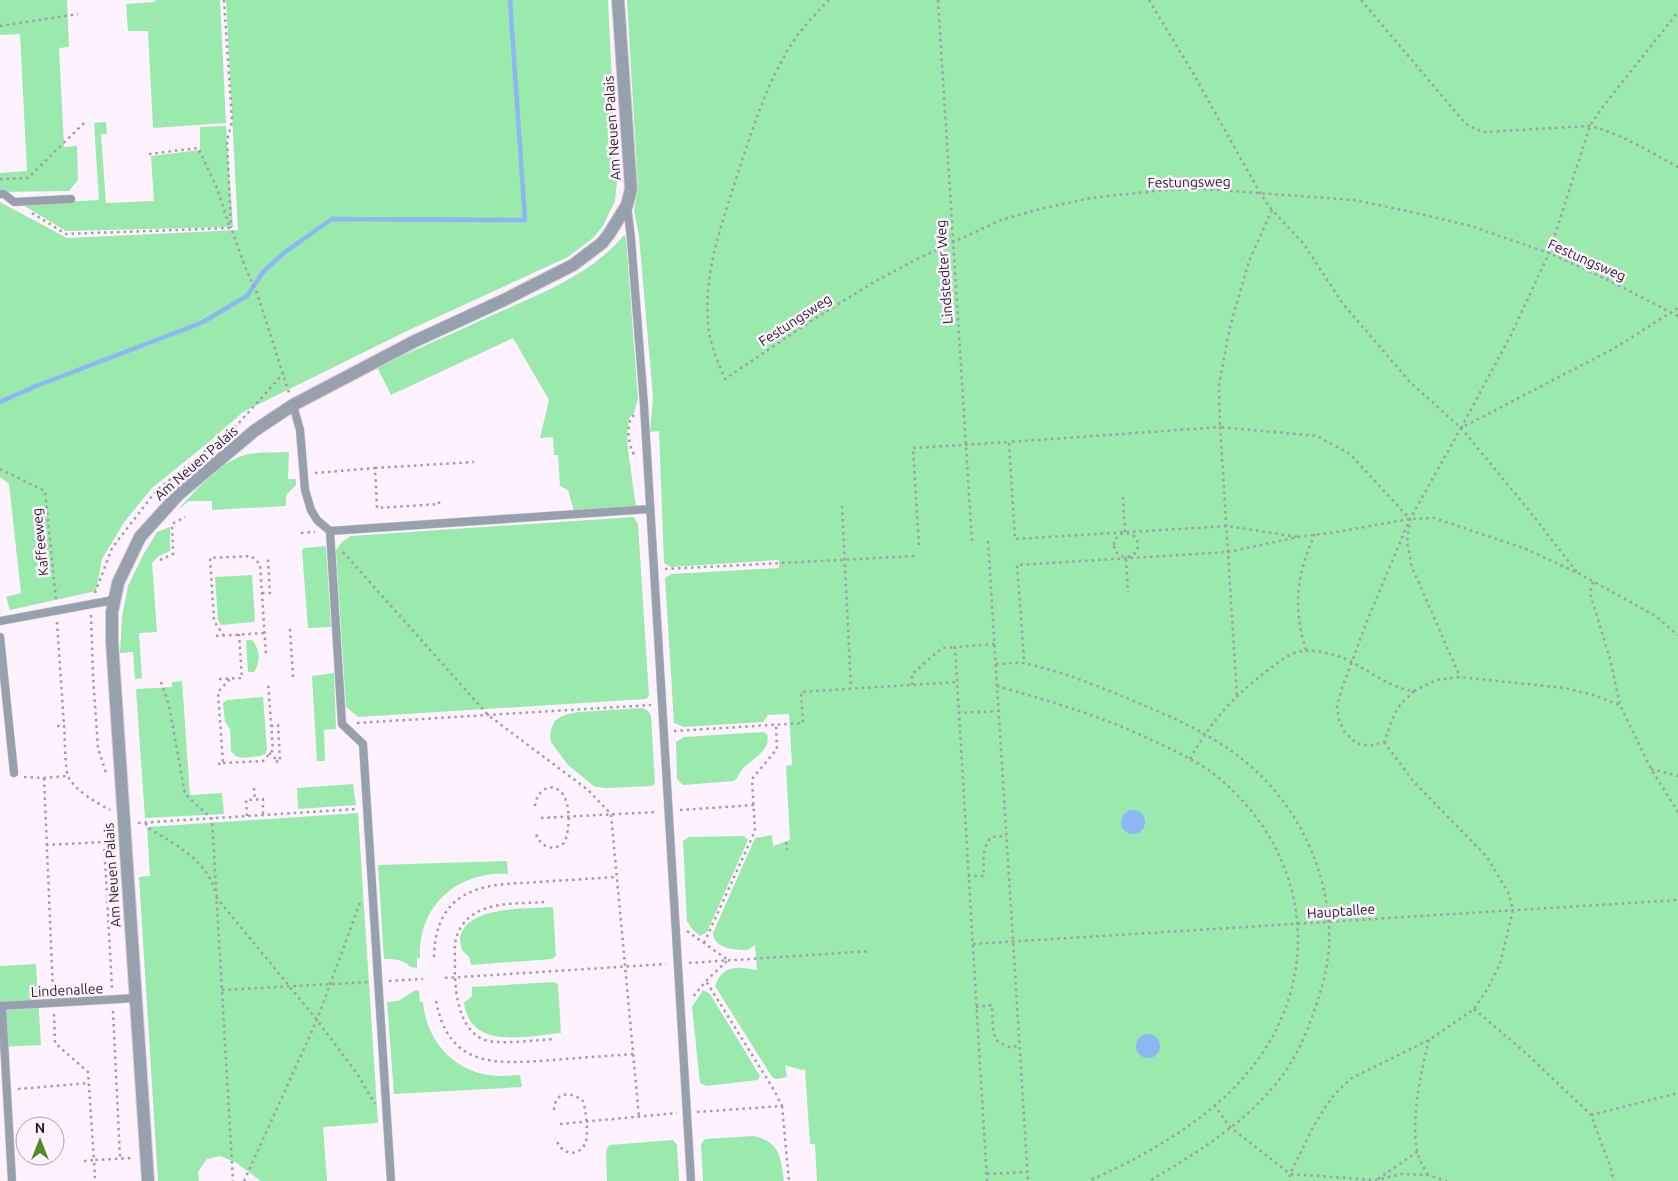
<svg xmlns="http://www.w3.org/2000/svg" width="1678" height="1181" viewBox="0 0 1678 1181" font-family="Ubuntu,sans-serif">
<rect width="100%" height="100%" fill="#fef2fe"/>
<path fill="#99eaac" d="M0,0H67L69,47L59,48L64,147L77,146L78,180L69,191L0,192V173L27,171L20,34L0,35Z
M155,0H220L226,123L153,128L148,31H128L126,4L155,2Z
M226,0H608L617,181L615,201L603,226L593,238L568,257L409,330L243,412L209,442L152,488L125,521L102,559L96,591L10,610L6,597L21,593L9,484L0,477V202L67,238L238,230Z
M627,0H1678V1181H817L815,1144H810L805,1069L801,1070L785,1065L787,1077L776,1079L772,1077L715,986C722,965 738,966 757,970L755,945L748,950C735,950 714,949 713,933L755,838L772,835L773,846L790,840L786,766L792,765L789,714L768,715L763,722L684,727L674,723L665,578L672,574L779,568V560L671,567L664,563L659,431L650,432L653,397L639,236L634,211L638,188Z
M106,122L107,134H101L106,203L154,201L151,156L200,150V127L226,126L233,227L66,231L21,204L99,200L94,123Z
M624,235L626,238L638,399L634,413L629,418L627,433L628,450L636,507L574,511L568,490L560,486L558,455H554L553,437L540,438L549,400L513,338L391,395L377,367C417,349 456,332 495,314C542,293 591,275 624,235Z
M289,452L288,479H296V485L286,495V506L212,510V501H189L177,510C194,493 219,463 242,456C257,451 274,453 289,452Z
M634,517L638,524L649,696L646,699L358,717L346,707L336,550L343,541L351,536Z
M170,527V551L159,556L152,563L157,632L139,633L142,678L135,679L133,652L120,653L122,617L128,586L142,557L157,532Z
M325,546L326,548L331,627L308,628L302,550L304,548Z
M252,575L255,619L254,622L221,625L218,620L215,577Z
M246,640H252C260,649 261,662 254,672H248Z
M334,673L336,729L324,730L325,761H317L312,676Z
M182,681L190,795L222,793L224,814L145,818L136,689L172,687V682Z
M263,697L267,750L265,754L261,756L242,758L236,756L231,751L230,729L225,722L223,703L227,700Z
M642,708L647,710L651,715L655,784L651,786L607,788L595,787L568,765L551,742L550,735L551,729L555,721L560,717L568,714L579,712Z
M763,732L767,734C772,752 750,759 741,771C738,775 738,778 734,781L683,785L677,779L676,742L684,737Z
M353,784L356,805L298,809L297,788Z
M358,813L378,1123L323,1127L327,1181H261L235,1162L220,1156L207,1159L198,1172L199,1181H158L139,877L150,876L147,827Z
M744,836L748,840L707,932L700,936L692,929L687,921L683,841L689,837Z
M507,861L508,874C458,871 418,905 420,958H417V968L410,967C404,959 394,959 384,959L378,865Z
M553,907L556,956L552,959L471,965L469,957L462,950C461,947 460,942 460,938C466,905 528,909 553,907Z
M36,964L41,1045L0,1047V966Z
M553,982L558,984L561,1033C526,1036 470,1051 464,1002L466,1001L472,996V987Z
M419,990L420,1002H423C426,1039 452,1070 489,1075C499,1077 510,1075 520,1075L522,1087L394,1094L387,1002L398,1001L414,991Z
M703,990L710,994L760,1076L758,1080L706,1086L700,1083L692,1007Z
M753,1136C780,1141 781,1158 784,1181H703L701,1144L705,1139Z
M673,1140L677,1145L679,1181H607L606,1152L607,1148L610,1145Z"/>
<path fill="#8cb7f3" d="M1121 822a12 12 0 1 1 24 0a12 12 0 1 1-24 0Z
M1136 1046a12 12 0 1 1 24 0a12 12 0 1 1-24 0Z"/>
<g fill="none" stroke-linecap="round" stroke-linejoin="round">
<path stroke="#8cb7f3" stroke-width="4.5" d="M0,402L36,386L201,323L247,296L263,272L285,252L332,219L525,220L510,0"/>
<g stroke="#d7ccd7" stroke-width="9">
<path id="service" d="M0,194H4L14,202L71,199
M627,205L631,239L644,405L691,1181
M293,405L300,430L305,490L311,510L317,520L330,531L342,724L363,744L391,1181
M330,531L650,509
M0,621L108,601L115,598
M0,637L14,773
M0,1006L136,998
M2,1006L12,1181"/>
</g>
<g stroke="#d7ccd7" stroke-width="14">
<path id="tertiary" d="M148,1181L112,642V612L118,583L140,537L178,495L254,431L293,405L415,341L504,300L573,265L602,243L609,234L627,205L631,189L618,0"/>
</g>
<path stroke="#a59aa5" stroke-width="2.5" stroke-dasharray="2.5 4" stroke-linecap="butt" d="M224,0L232,121L227,141L231,228
M829,0C816,13 802,28 792,43C766,85 752,130 737,176C722,223 704,271 708,321C709,342 717,360 725,379L811,321L874,282L917,259L1001,220L1040,209L1091,198L1164,190L1204,189L1354,200L1412,212L1471,226L1549,253L1606,279L1678,316
M938,0L972,542
M1149,0L1193,73L1260,193L1272,210L1303,243L1343,304L1410,382L1461,428L1523,503L1577,572
M1361,0L1465,123L1471,127L1484,132L1590,126C1622,134 1650,152 1678,167
M0,26L78,14
M149,154L198,148L217,188L229,225
M0,179L28,178L84,123
M1272,210L1249,261L1230,327L1219,385L1220,427L1317,436L1350,454L1410,519L1407,543L1412,567L1460,677
M32,213L66,234L231,228L246,269L257,293L289,393
M634,415C624,424 629,448 636,458
M1461,428L1512,333L1549,253L1590,126L1601,109L1678,12
M375,468L474,462
M0,469L45,491L56,599
M315,473L375,468L377,508L439,504V498
M1123,497L1125,532
M842,506L851,688
M1114 545a12 12 0 1 1 24 0a12 12 0 1 1-24 0Z
M301,533L315,532
M988,541L1028,1181
M919,545L913,448L1009,442
M343,552L488,715L588,790L611,814L639,1117
M1126,559L1128,592
M160,560L173,554L172,524L185,517
M665,569L916,556
M1593,582L1590,593L1610,659L1620,705L1651,769L1678,812
M95,593L112,548L156,491L237,425L283,374
M262,593H270L268,559H269
M91,615L93,676L98,748L106,773
M57,622L64,726
M290,629L293,677
M216,636L265,633
M224,636L214,621L210,558L251,556L260,564L266,655
M1306,650C1293,608 1296,575 1315,534
M1024,659L1017,565L1228,552L1298,537L1336,532L1410,519L1434,518L1526,549L1578,573L1654,615L1678,635
M996,664C1005,664 1014,662 1023,663C1031,664 1039,667 1047,669C1080,678 1112,692 1143,705C1184,722 1224,741 1256,771C1303,814 1332,882 1329,946C1328,967 1322,988 1315,1008C1306,1036 1294,1062 1275,1085C1242,1125 1194,1155 1149,1181
M219,679L242,678L239,634
M161,682L169,705L185,794L212,819L233,1181
M912,685V674L942,648L955,647
M997,686C1053,702 1108,718 1160,744C1179,753 1198,762 1214,774C1312,852 1327,982 1244,1077C1205,1122 1142,1158 1088,1181
M1414,691L1436,680L1460,677L1565,688L1593,695L1620,705
M1237,695C1231,606 1226,517 1220,427L1009,442L1015,539L1227,526L1298,537
M958,713L998,711
M357,723L651,705
M57,726H64C65,736 65,769 68,776C74,790 97,803 110,810
M271,726L278,725L280,760H277V764
M674,731L803,723L801,692L957,682
M1384,742L1414,782L1487,857L1509,894L1513,910L1500,964L1488,988L1474,1009L1429,1040L1352,1078C1320,1103 1308,1140 1290,1174L1376,1180L1402,1174L1428,1175L1447,1181
M269,753L277,760
M1190,759C1212,720 1232,698 1268,670C1277,664 1286,655 1297,652C1310,649 1325,652 1338,656C1365,666 1385,687 1414,691L1400,705L1395,713L1384,742L1369,746L1356,743L1344,731L1339,720L1337,707L1341,691L1367,621L1410,519L1461,428L1613,349L1678,308
M223,763L263,761L273,750L268,682
M218,764L223,763L218,692L230,679
M1651,769L1678,776
M24,777L44,778L67,776
M44,778L53,991
M254,788L255,800
M535,806C536,792 550,780 562,793C571,804 570,831 564,843C552,852 541,847 536,834
M680,810L754,805
M247,816L246,800L263,799V815
M541,818L657,812
M138,823L357,809
M146,823L147,827C174,844 206,859 215,891
M104,842L110,830
M786,842L787,850
M46,845L104,842L112,988
M968,876H984C983,861 982,849 991,837L1006,836
M216,897L317,1020L358,1075L375,1104
M544,902C520,904 489,901 470,917C463,922 458,931 456,939C454,946 455,955 455,962C454,986 457,1030 485,1040C499,1045 537,1040 554,1039
M687,931L728,960L706,981L691,999
M704,943L755,831L752,779L777,749L776,725
M973,944L1678,900
M434,957C435,909 459,888 505,884L617,877
M689,963L870,951
M445,978L666,964
M389,981L423,979
M222,990L369,982
M436,1001C449,1069 497,1064 552,1060C579,1058 606,1056 633,1054
M976,1007L992,1005L993,1030L996,1040L1008,1047L1019,1046
M1474,1009L1527,1054L1591,1115L1610,1166L1614,1181
M113,1011L120,1158
M54,1014L55,1043L88,1072L94,1160L133,1158
M18,1089L89,1083
M1214,1105L1230,1127L1290,1174V1181
M782,1106L789,1181
M554,1110C555,1091 571,1091 583,1101C586,1109 589,1137 585,1144C577,1159 559,1153 556,1138
M697,1112L782,1106L774,1090L706,981
M1591,1115L1678,1093
M560,1124L677,1113
M84,1161L94,1160L95,1181
M987,1174L1027,1172
M1428,1175C1423,1167 1419,1159 1417,1150C1411,1119 1421,1071 1429,1040
M1378,1179L1417,1152
M244,1181L317,1020L361,900
M987,1181L955,647L995,644"/>
<use href="#service" stroke="#97a0ad" stroke-width="8"/>
<use href="#tertiary" stroke="#97a0ad" stroke-width="12"/>
</g>
<g text-anchor="middle" stroke-width="5" stroke-linejoin="round" paint-order="stroke">
<g font-size="14" fill="#271d28" stroke="#fef2fe">
<text transform="translate(612 128) rotate(-94)" y="5">Am Neuen Palais</text>
<text transform="translate(1189 182) rotate(-1)" y="5">Festungsweg</text>
<text transform="translate(1587 260) rotate(24)" y="5">Festungsweg</text>
<text transform="translate(944 272) rotate(-94)" y="5">Lindstedter Weg</text>
<text transform="translate(795 320) rotate(-33)" y="5">Festungsweg</text>
<text transform="translate(196 463) rotate(-41)" y="5">Am Neuen Palais</text>
<text transform="translate(40 542) rotate(-96)" y="5">Kaffeeweg</text>
<text transform="translate(112 875) rotate(-94)" y="5">Am Neuen Palais</text>
<text transform="translate(1341 911) rotate(-4)" y="5">Hauptallee</text>
<text transform="translate(67 990) rotate(-3)" y="5">Lindenallee</text>
</g>
</g>
<g transform="translate(40 1141)"><circle r="24" fill="#fef2fe" stroke="#a89da8"/>
<path d="M0-4L9 19L0 12L-9 19Z" fill="#558a23"/>
<text y="-8" font-size="14" font-weight="bold" text-anchor="middle" fill="#271d28">N</text>
</g>
</svg>
